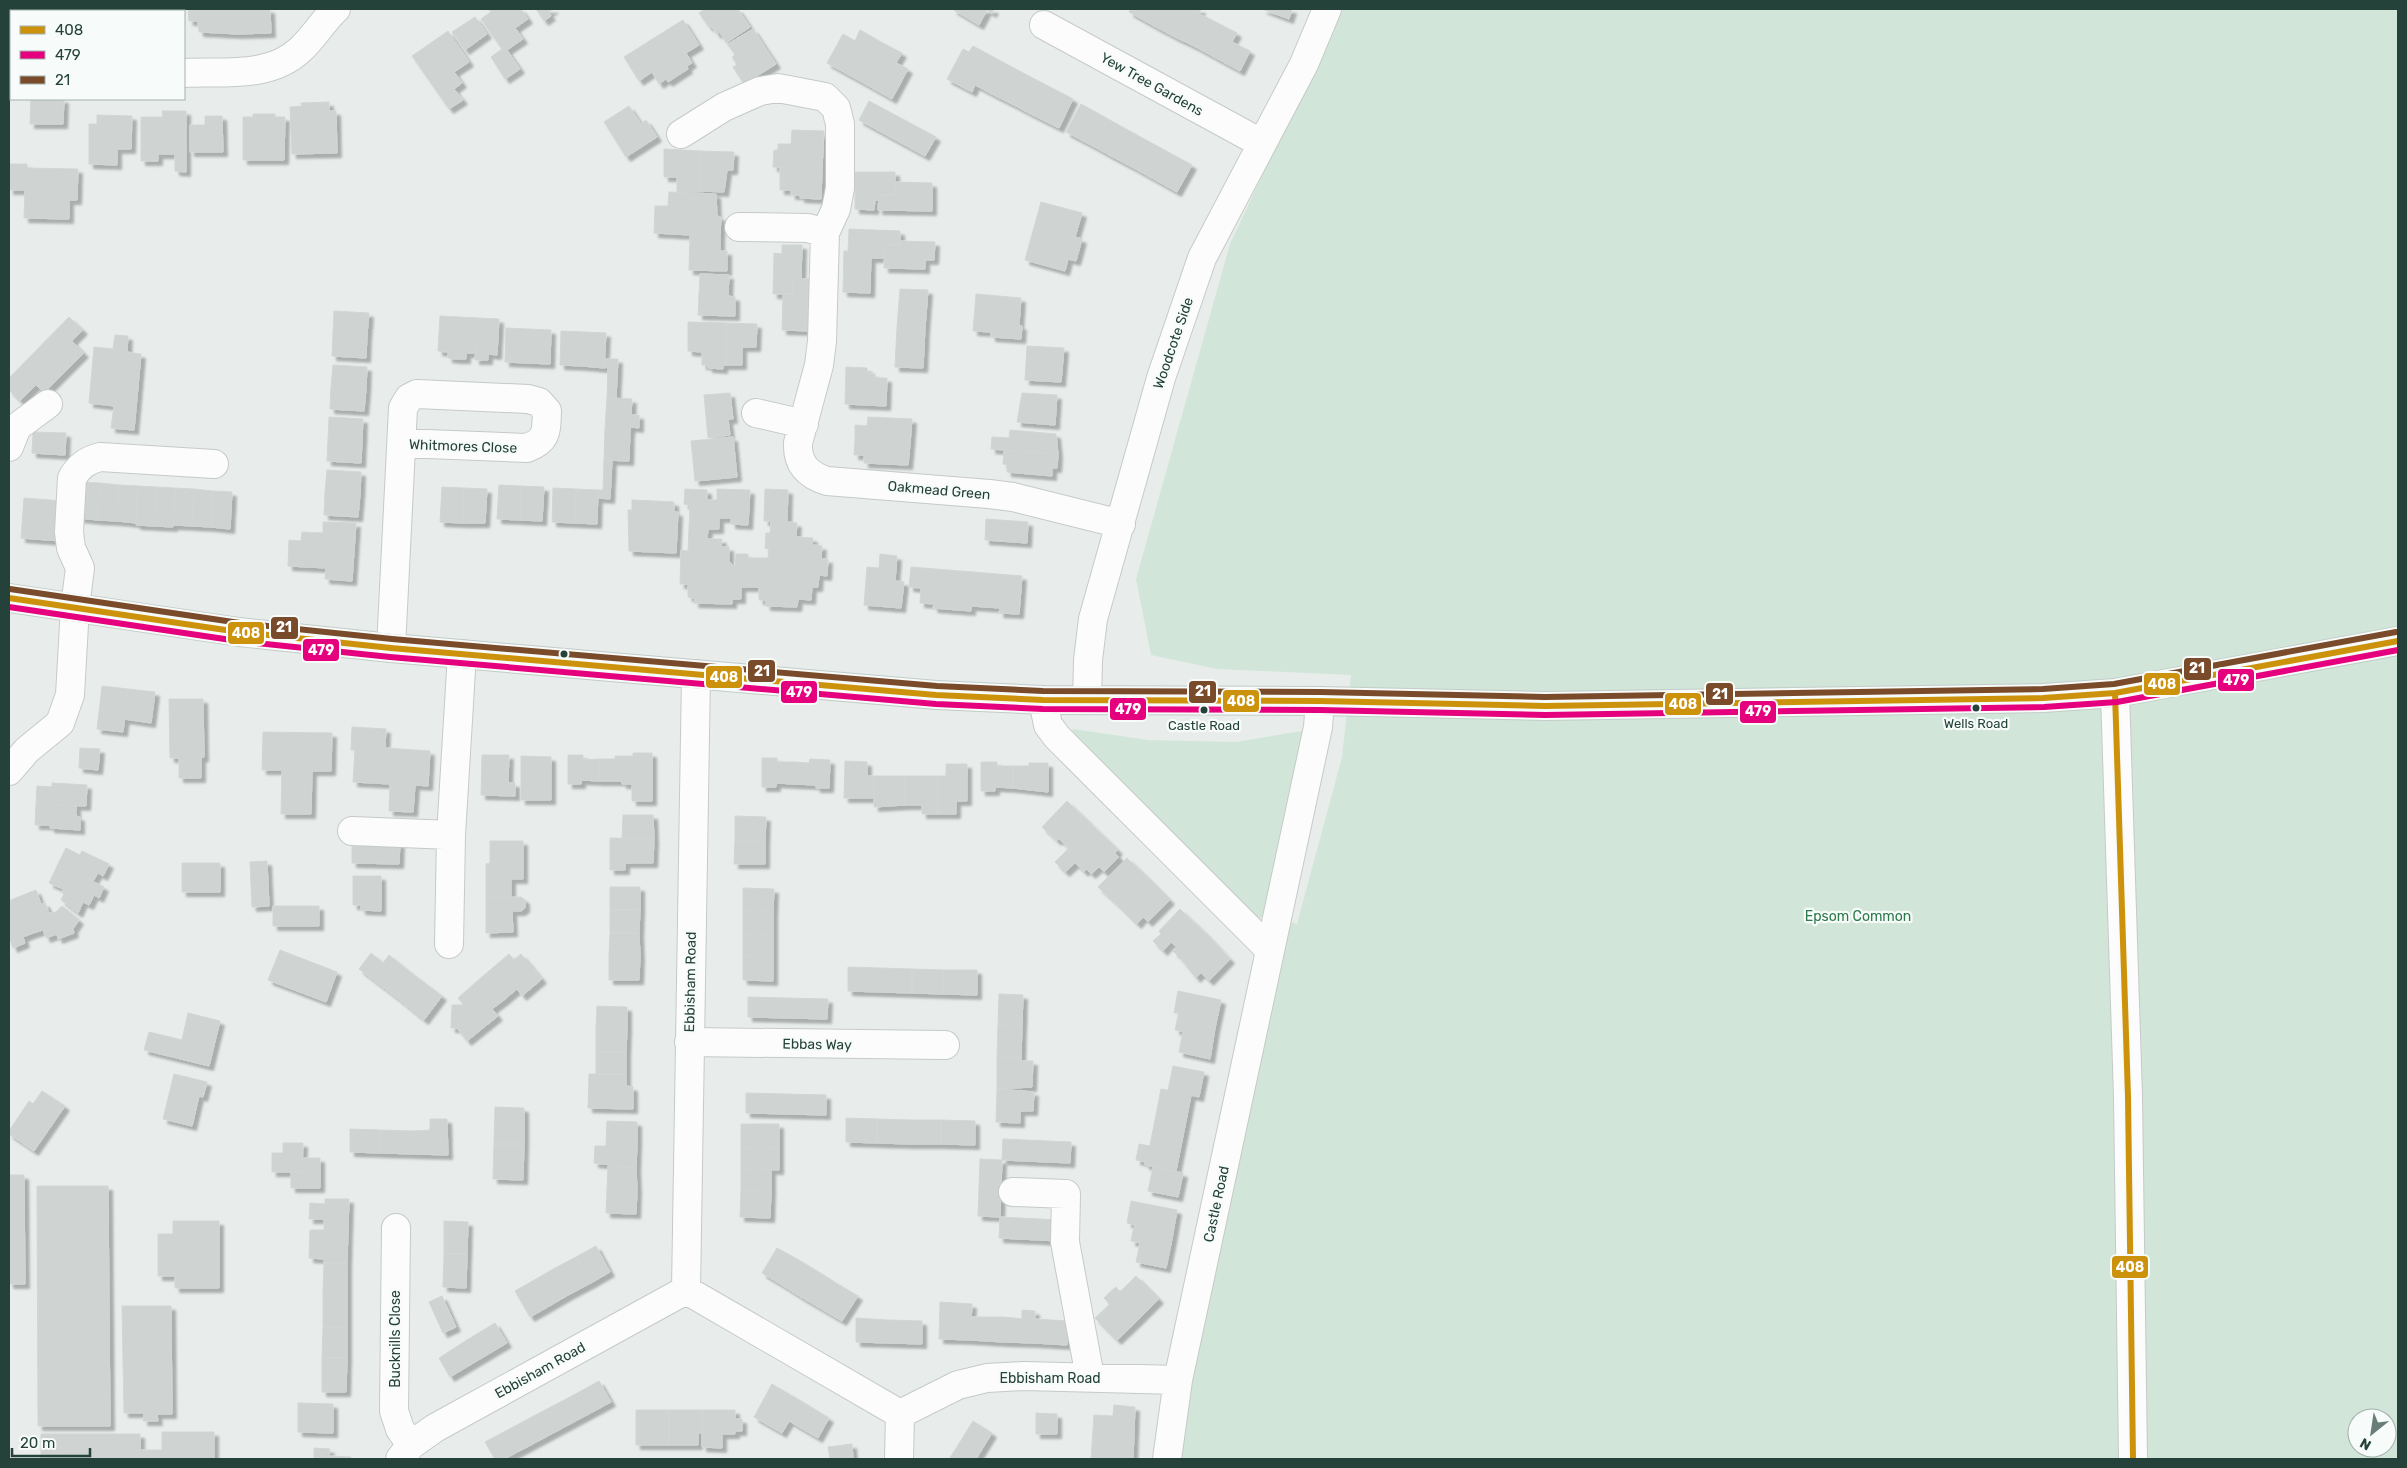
<svg xmlns="http://www.w3.org/2000/svg" width="2407" height="1468" viewBox="0 0 2407 1468" font-family="Rubik,sans-serif">
<defs>
<filter id="shadow"><feDropShadow dx="4.5" dy="4.5" stdDeviation="1" flood-color="#0004"/></filter>
</defs>
<rect width="100%" height="100%" fill="#e8edeb"/>
<path fill="#d1e6d8" fill-rule="evenodd" d="M1340,9H2398V1459H1177L1187,1386L1283,919L1297,924L1342,757L1351,675L1217,669L1151,655L1136,579L1230,244ZM2357,1418H2387V1448H2357Z
M1073,729L1148,740L1236,742L1302,731L1307,741L1266,915L1254,921L1071,736Z"/>
<path fill="#cfd4d2" stroke="#d1d6d4" filter="url(#shadow)" d="M9,9H35L34,11H11L9,28Z
M188,9H237L238,34L199,32L198,21H189Z
M237,9H270L271,33L238,34Z
M488,9H521L528,19L515,28L523,39L507,50L520,69L505,79L491,57L502,49L481,19L491,12Z
M536,9H554L548,12L551,16L544,21Z
M705,9H738L750,27L726,43L720,32L717,34L711,26L709,27L699,13Z
M952,9H994L992,13L987,10L979,25Z
M1131,9H1165L1156,27L1129,12Z
M1165,9H1189L1175,37L1156,27Z
M1189,9H1201L1199,14L1208,18L1194,46L1175,37Z
M1262,9H1292L1289,19Z
M475,17L487,34L465,50L452,32Z
M1208,18L1237,33L1232,42L1250,51L1240,71L1194,46Z
M683,20L699,45L686,53L692,63L687,66L688,69L677,76L654,38Z
M753,29L776,64L744,84L733,67L737,65L732,57L735,55L728,44Z
M860,30L881,42L860,81L827,63L843,34L855,41Z
M448,31L469,62L454,72L462,83L454,89L463,100L449,109L412,56Z
M654,38L677,76L668,82L666,79L659,84L652,72L639,81L624,57Z
M881,42L902,53L896,63L908,69L892,99L860,81Z
M973,46L1010,66L994,95L975,85L972,92L947,79L963,49L969,52Z
M1010,66L1027,75L1012,104L994,95Z
M1027,75L1046,85L1031,114L1012,104Z
M1046,85L1073,99L1059,128L1031,114Z
M31,99H64L63,124H30Z
M869,101L936,137L925,156L859,120Z
M329,102V111H336L337,153L292,154L290,107L302,106L301,103Z
M1081,104L1108,119L1093,146L1066,132Z
M629,106L641,124L646,120L657,137L626,157L604,122Z
M162,111H186V172L175,171V154H158V161H141V117H163Z
M253,114H275V117H285L284,160H243V117H253Z
M97,115L132,116L131,149H117V165L89,164V124H97Z
M205,116H222L223,152H190V125H205Z
M1108,119L1126,129L1111,156L1093,146Z
M1126,129L1146,140L1132,167L1111,156Z
M792,130L824,131L822,169L773,167L774,150H778V144H791Z
M1146,140L1192,165L1177,192L1132,167Z
M664,149L700,151V191L677,193V177H664Z
M700,151L734,152L733,170H727L724,192L700,191Z
M9,164H27V168L78,169L77,200H69V219L24,218L25,190H9Z
M780,167L822,169L821,199L800,198V195H791V190H780Z
M855,172H895V195H879V200H875L874,210L855,209Z
M895,182L932,183V211L878,210L879,195H895Z
M669,192L692,193L690,235L654,233L655,206H668Z
M692,193L716,194L717,216L721,217L720,236L690,235Z
M1041,202L1082,213L1075,237L1082,239L1076,261L1068,259L1065,271L1025,260Z
M849,229L900,231V245H885V258H871V252L848,251Z
M690,235L720,236V251H727V271L689,270Z
M900,241L935,242L934,260H925V269L884,268L885,245H900Z
M782,245H802L801,279L793,278V294H773L774,253L782,254Z
M844,251L871,252L870,293L843,292Z
M700,274L729,275L728,296L735,297V316L698,315Z
M793,278L811,279L810,331L782,330L783,294H793Z
M900,289L928,290L925,328L897,327Z
M976,294L1021,298L1019,325L1022,326L1021,339L991,337V332L973,331Z
M334,311L369,313L367,335L333,333Z
M440,316L459,317L456,359L448,358V352L438,351Z
M69,317L83,330L72,341L84,353L44,393L36,385L20,401L9,390V378Z
M459,317L478,318L476,353H466V359H456Z
M478,318L499,319L497,355L488,354V360H475Z
M688,322L726,323V365H723V369L708,368V365H702V352L688,351Z
M726,323L757,324L756,347H742V365H726Z
M897,327L925,328L923,368L895,367Z
M506,328L529,329L527,363L505,362Z
M529,329L551,330L550,364L527,363Z
M561,331L584,332L582,366L560,365Z
M584,332L606,333L604,368L582,366Z
M333,333L367,335L366,358L332,356Z
M115,335L128,336L127,352L141,354L134,430L111,428L114,406L89,403L94,347L113,349Z
M1027,346L1064,348L1061,382L1025,380Z
M605,359H618L616,398H607L608,367L604,368Z
M333,365L367,367L366,389L331,387Z
M846,367L867,368V373L875,374V378H887L886,406L845,404Z
M331,387L366,389L364,411L330,409Z
M730,393L733,419H728L730,435L708,438L704,395Z
M1022,393L1057,395L1055,425L1017,422Z
M607,398L632,399L631,415H639V428L631,427L630,430L605,429Z
M329,417L363,419L362,441L328,439Z
M868,417L912,419L910,444L855,440V425L867,426Z
M605,429L630,430L629,461L604,460Z
M1010,430L1056,434L1058,454L991,449L992,437L1009,438Z
M33,432L66,433L65,455L32,453Z
M733,437L737,477L695,481L691,441Z
M328,439L362,441L361,463L327,461Z
M855,440L910,444L908,465L864,463V455H854Z
M1004,450L1058,454L1057,468H1052V476L1007,472V465L1003,464Z
M604,460H612L610,499L598,498V490H603Z
M327,470L361,472L360,494L325,492Z
M81,482L100,483L97,520L79,518Z
M100,483L119,485L117,521L97,520Z
M119,485L138,486L136,523L117,521Z
M499,485L521,486L520,520L497,519Z
M138,486L156,487L154,526L136,525Z
M521,486L544,487L542,521L520,520Z
M156,487L175,488L173,527L154,526Z
M442,487L464,488L463,523L440,522Z
M175,488L194,489L192,526L173,525Z
M464,488L487,489L485,523H463Z
M553,488L576,489L575,523L552,522Z
M194,489L213,491L211,527L192,526Z
M576,489L598,490L597,524L575,523Z
M685,489L707,490V500H717V489L750,490L748,525L731,524V518H719V529H708L707,539H722L721,547H729V561L735,567L736,554H748V558H768L769,549L765,548L766,533H770L771,521H764L765,489L788,490L787,522L797,523L796,537L813,538L812,545L822,546L821,559H828L827,576L819,575L818,587H812L811,600L798,599L797,607L766,606V600H759V587H741V599H732V604L694,603L695,598L688,597V584H680L681,550L688,551L690,505L684,504Z
M213,491L232,492L230,529L211,527Z
M325,492L360,494L358,517L324,515Z
M24,498L63,501L60,541L21,538Z
M632,500L654,501L652,552L629,551L628,510H632Z
M654,501L674,502V512H678L676,553L652,552Z
M986,519L1028,522L1027,543L985,540Z
M323,522L356,523L352,581L325,579L326,568L288,566L289,540L301,541L302,532L323,533Z
M880,554L897,556L895,581L904,582L901,608L864,605L867,567L879,568Z
M911,567L1022,576L1019,614L999,613L1000,608L971,606V611L933,608L934,604L920,603L921,588L909,587Z
M102,686L128,689L123,732L97,729Z
M128,689L155,692L151,723L124,719Z
M169,699H203L204,757L201,758V778H179V758H170Z
M352,727L386,729L385,748L430,751L428,786L415,785L413,812L389,811L390,784L353,782L355,750H351Z
M263,732L332,733L331,771H312L311,814H281L282,770H262Z
M80,748L100,749L98,770L79,768Z
M633,753H652V801H632V784H622V781H599V759H615V756H633Z
M482,755H509L508,783H515V796L481,795Z
M568,755H583V760L599,759V781L581,780V784H568Z
M521,756L551,757V800H521Z
M762,758H777V762H794L793,784L776,783V787H762Z
M810,759L830,760L829,788H816V785L793,784L794,762L809,763Z
M845,761L867,762V776H874L873,798H844Z
M981,762H997V766H1013V788L995,787V791H981Z
M1029,763H1048V792L1013,788V766H1029Z
M946,764H967V801H956V814H938V776H946Z
M874,776H905V805L874,807Z
M905,776H938V814H922V805H905Z
M52,783L87,785L86,806L36,804L37,786L52,787Z
M1067,801L1092,825L1069,848L1059,839L1057,841L1042,827Z
M36,804L76,806V816L80,817V830L50,828V825H35Z
M623,815H653L654,839H622Z
M735,816L766,817L765,841L735,840Z
M1092,825L1118,850L1115,853L1119,857L1104,872L1099,867L1091,874L1086,869L1084,872L1075,863L1065,872L1055,862Z
M610,838L654,839L653,863H625V870H610Z
M735,840L765,841V864H734Z
M490,841H523V879H511V898H486V864L490,863Z
M352,842L400,843L399,864L352,863Z
M66,848L80,855L82,851L109,864L103,876L98,873L93,881L58,864Z
M1127,858L1148,878L1119,906L1098,887Z
M267,861L269,906L252,907L250,862Z
M182,863H220V892H182Z
M58,864L104,887L99,898L94,895L89,905L83,902L78,913L61,900L64,894L62,892L63,889L49,883Z
M353,876H381V911L361,910V905H353Z
M1148,878L1170,900L1148,922L1143,917L1137,924L1119,906Z
M610,887H640V910H610Z
M743,888L774,889L773,911L743,910Z
M36,890L41,904L45,903L49,913L56,912L62,906L79,920L73,929L74,933L58,939L57,934L46,938L43,930L33,933L18,897Z
M18,897L33,933L23,937L25,943L13,948L9,936V901Z
M521,897L525,900V908L521,911H512L513,932L486,933V898Z
M273,906H319V926H273Z
M1180,909L1206,934L1181,959L1173,951L1177,948L1171,942L1163,951L1153,941L1161,934L1159,931Z
M610,910H640L639,933H610Z
M743,910L773,911V935L743,934Z
M610,933H639L640,956L609,955Z
M743,934L773,935V957L743,956Z
M1206,934L1230,959L1209,981L1201,973L1196,978L1181,959Z
M280,950L337,972L326,1002L268,980Z
M371,953L383,963L389,955L414,975L397,998L359,969Z
M509,954L514,960L521,954L542,979L522,996L517,989L504,1000L483,976Z
M609,955L640,956L639,980H609Z
M743,956L773,957V981L743,980Z
M848,967L880,968L879,992L848,991Z
M880,968L912,969V993L879,992Z
M912,969L943,970V994L912,993Z
M943,970H977V995L943,994Z
M414,975L442,996L424,1020L397,998Z
M483,976L504,1000L492,1009L498,1016L467,1041L457,1028H451L452,1005H464L458,998Z
M1178,991L1221,1000L1215,1028L1177,1021L1179,1013H1174Z
M999,994L1023,995L1022,1026L998,1025Z
M748,997L828,999L827,1019L748,1017Z
M597,1006L627,1007V1029L596,1028Z
M188,1013L220,1021L209,1066L144,1050L149,1032L182,1040Z
M1177,1021L1215,1028L1210,1059L1179,1052L1183,1031L1175,1030Z
M998,1025L1022,1026L1021,1058L997,1057Z
M596,1028L627,1029L626,1052H596Z
M596,1052H626V1074H596Z
M997,1057L1021,1058V1061H1033L1032,1087L997,1089Z
M1173,1066L1204,1072L1199,1097L1168,1090Z
M174,1074L207,1082L203,1097L199,1096L192,1126L163,1119Z
M589,1074H626V1086L633,1087V1109L588,1108Z
M997,1089L1034,1092L1033,1111H1020V1123L996,1122Z
M1161,1089L1191,1095L1186,1121L1156,1115Z
M42,1091L65,1106L34,1151L9,1134V1131L29,1101L33,1104Z
M746,1093L826,1095V1115L746,1113Z
M495,1107L524,1108V1144H494Z
M1156,1115L1186,1121L1181,1146L1151,1140Z
M846,1118L877,1119V1143L846,1142Z
M430,1119H447L448,1155L413,1154L414,1131L430,1130Z
M877,1119L910,1120L909,1144L877,1143Z
M910,1120H941V1144H909Z
M941,1120L975,1121V1145L941,1144Z
M607,1121L637,1122V1144L606,1143Z
M741,1124H779V1148L741,1147Z
M350,1129L380,1130V1153L350,1152Z
M380,1130L414,1131L413,1154L380,1153Z
M1003,1139L1071,1142L1070,1163L1002,1160Z
M1151,1140L1181,1146L1176,1171L1145,1165V1162L1136,1160L1139,1144L1150,1146Z
M283,1143H303L302,1172H272V1153H283Z
M606,1143L637,1144L636,1168L594,1163L595,1146H606Z
M494,1144H524L523,1180L493,1179Z
M741,1147L779,1148V1170L741,1169Z
M303,1158H320V1188H291V1172H302Z
M980,1159L1002,1160L1000,1217L978,1216Z
M608,1166L636,1168L637,1190L607,1189Z
M1153,1167L1183,1173L1178,1197L1148,1191Z
M741,1169L771,1170V1192L741,1191Z
M9,1175H24L25,1284H9Z
M37,1186H108L110,1426H38Z
M607,1189L637,1190L636,1214L606,1213Z
M741,1191L771,1192L770,1218L740,1217Z
M325,1199H349L348,1229L324,1228V1219H309L310,1203L325,1204Z
M1131,1201L1177,1210L1172,1239L1133,1231L1135,1225L1127,1223Z
M1000,1217L1059,1220L1058,1241L999,1238Z
M173,1221H219V1288H175V1276H158V1234H173Z
M444,1221L468,1222L467,1254H444Z
M324,1228L348,1229L347,1263H324V1259L309,1258L310,1230H324Z
M1133,1231L1172,1239L1166,1268L1136,1262L1140,1243L1131,1241Z
M596,1246L610,1272L591,1283L576,1257Z
M777,1248L797,1259L782,1285L762,1273Z
M444,1254H467L466,1288L443,1287Z
M576,1257L591,1283L570,1294L555,1268Z
M797,1259L817,1271L801,1297L782,1285Z
M324,1263H347V1295L323,1294Z
M555,1268L570,1294L551,1305L536,1279Z
M817,1271L836,1283L820,1308L801,1297Z
M1136,1276L1159,1299L1138,1320L1111,1291L1116,1287L1120,1292Z
M536,1279L551,1305L530,1317L515,1291Z
M836,1283L858,1296L842,1321L820,1308Z
M1111,1291L1138,1320L1117,1340L1095,1318L1110,1304L1104,1298Z
M323,1294L347,1295V1327H323Z
M442,1296L456,1327L443,1333L429,1302Z
M940,1302L972,1304L970,1340L939,1339Z
M122,1306H171L172,1414H157L158,1421H143L144,1413H124Z
M1022,1310L1035,1311L1034,1343L1003,1342L1004,1317L1022,1319Z
M971,1317H1004L1003,1342L970,1340Z
M856,1318L888,1320L889,1343L856,1342Z
M1035,1319L1068,1321L1067,1345L1034,1343Z
M888,1320L922,1321V1344L889,1343Z
M495,1323L507,1343L480,1359L467,1340Z
M323,1327H347V1358H322Z
M467,1340L480,1359L450,1377L439,1358Z
M322,1358H347L346,1392H322Z
M599,1381L611,1402L583,1417L572,1396Z
M772,1384L801,1401L782,1433L754,1417Z
M572,1396L583,1417L555,1432L543,1411Z
M801,1401L829,1418L818,1438L789,1421Z
M298,1403L333,1404V1433L298,1432Z
M1114,1405L1135,1407L1133,1459H1091L1094,1415L1113,1416Z
M636,1410H669V1445H636Z
M669,1410H702V1433H698V1445H669Z
M702,1410H735V1419H742V1431H735V1434H722V1448L702,1447Z
M543,1411L555,1432L527,1447L515,1426Z
M1036,1413L1057,1414V1434H1036Z
M973,1421L992,1433L976,1459H971L955,1450Z
M515,1426L527,1447L504,1459H495L485,1442Z
M162,1432H214V1459H41V1434H140V1450H162Z
M852,1444L853,1459H830L828,1447Z
M314,1448L330,1449L329,1456L351,1457V1459H314Z
M955,1450L971,1459H949Z"/>
<g fill="none" stroke-linecap="round" stroke-linejoin="round">
<g stroke="#c5cac8" stroke-width="30">
<path id="minor" d="M1044,25L1261,143
M184,73C223,71 270,79 301,49C314,37 323,21 336,9
M681,134L724,107L760,91L778,88L825,97L836,108L840,124V188L836,209L825,233L808,228L739,227
M825,233L822,341L819,365L798,443C797,464 808,475 827,481L989,494L1013,497L1121,524
M756,413L804,424
M9,447L17,427L48,404
M391,648L403,408L409,398L417,394L528,399L539,402L547,411C546,431 548,440 527,448L402,443
M2115,693L2128,1097L2133,1459
M1043,700L1048,725L1057,737L1269,949
M1087,700L1088,660L1093,619L1161,378L1202,258L1304,64L1327,9
M9,771L27,750L60,723L70,695L75,607L80,568L71,548L69,532L72,478C79,466 87,460 100,457L214,464
M352,831L451,835
M449,944L451,835L462,654
M689,1042L945,1045
M1013,1192L1066,1194L1065,1242L1090,1377
M396,1228L394,1411L400,1429L411,1445
M686,1290L696,674
M686,1290L900,1414L899,1459
M900,1414L958,1385L987,1378L1024,1376L1178,1380
M400,1459L411,1445L435,1428L686,1290
M1167,1459L1178,1380L1318,727L1320,701"/>
</g>
<g stroke="#c3ccc9" stroke-width="30">
<path id="highway" d="M9,598L239,632L391,648L936,695L1043,700L1320,701L1545,706L2043,698L2115,693L2398,641"/>
</g>
<use href="#minor" stroke="#fcfcfc" stroke-width="28"/>
<use href="#highway" stroke="#bcc4c2" stroke-width="28"/>
<g stroke="#f7fbf9" stroke-width="10">
<path id="bus-1" d="M9,598L239,632L391,648L936,695L1043,700L1320,701L1545,706L2043,698L2115,693L2398,641
M2115,693L2128,1097L2133,1459"/>
</g>
<g stroke="#f7fbf9" stroke-width="10">
<path id="bus-2" d="M9,607L238,641L390,657L936,704L1043,709L1320,710L1545,715L2044,707L2117,702L2398,650"/>
</g>
<g stroke="#f7fbf9" stroke-width="10">
<path id="bus-3" d="M10,589L240,623L392,639L937,686L1043,691L1320,692L1545,697L2043,689L2114,684L2396,632"/>
</g>
<use href="#bus-1" stroke="#cd920c" stroke-width="6"/>
<use href="#bus-2" stroke="#e5007d" stroke-width="6"/>
<use href="#bus-3" stroke="#7a4b2a" stroke-width="6"/>
</g>
<g fill="#24423a" stroke="#f7fbf9" stroke-width="2">
<circle cx="564" cy="654" r="4.5"/>
<circle cx="1976" cy="708" r="4.5"/>
<circle cx="1204" cy="710" r="4.5"/>
</g>
<g text-anchor="middle" stroke-width="4.5" stroke-linejoin="round" paint-order="stroke">
<g font-size="13" fill="#24423a" stroke="#f7fbf9">
<text x="1976" y="728">Wells Road</text>
<text x="1204" y="730">Castle Road</text>
</g>
<g font-size="14" fill="#24423a" stroke="#f7fbf9">
<text transform="translate(1152 84) rotate(29)" y="5">Yew Tree Gardens</text>
<text transform="translate(1173 343) rotate(-71)" y="5">Woodcote Side</text>
<text transform="translate(463 446) rotate(2)" y="5">Whitmores Close</text>
<text transform="translate(939 490) rotate(5)" y="5">Oakmead Green</text>
<text transform="translate(690 982) rotate(-89)" y="5">Ebbisham Road</text>
<text transform="translate(817 1044) rotate(1)" y="5">Ebbas Way</text>
<text transform="translate(1216 1204) rotate(-78)" y="5">Castle Road</text>
<text transform="translate(395 1339) rotate(-90)" y="5">Bucknills Close</text>
<text transform="translate(540 1370) rotate(-29)" y="5">Ebbisham Road</text>
<text x="1050" y="1383">Ebbisham Road</text>
</g>
<g font-size="14" fill="#2d7a4b" stroke="#f7fbf9">
<text x="1858" y="921">Epsom Common</text>
</g>
</g>
<g stroke="#f7fbf9" stroke-width="2">
<rect x="270" y="616" width="29" height="24" rx="5" fill="#7a4b2a"/>
<rect x="227" y="621" width="38" height="24" rx="5" fill="#cd920c"/>
<rect x="302" y="638" width="38" height="24" rx="5" fill="#e5007d"/>
<rect x="2183" y="657" width="29" height="24" rx="5" fill="#7a4b2a"/>
<rect x="747" y="659" width="29" height="24" rx="5" fill="#7a4b2a"/>
<rect x="705" y="665" width="38" height="24" rx="5" fill="#cd920c"/>
<rect x="2217" y="668" width="38" height="24" rx="5" fill="#e5007d"/>
<rect x="2143" y="672" width="38" height="24" rx="5" fill="#cd920c"/>
<rect x="1188" y="680" width="29" height="24" rx="5" fill="#7a4b2a"/>
<rect x="780" y="680" width="38" height="24" rx="5" fill="#e5007d"/>
<rect x="1705" y="682" width="29" height="24" rx="5" fill="#7a4b2a"/>
<rect x="1222" y="689" width="38" height="24" rx="5" fill="#cd920c"/>
<rect x="1664" y="692" width="38" height="24" rx="5" fill="#cd920c"/>
<rect x="1109" y="697" width="38" height="24" rx="5" fill="#e5007d"/>
<rect x="1739" y="700" width="38" height="24" rx="5" fill="#e5007d"/>
<rect x="2111" y="1255" width="38" height="24" rx="5" fill="#cd920c"/>
</g>
<g font-size="14" text-anchor="middle" font-weight="bold" fill="#fff">
<text x="284" y="632">21</text>
<text x="246" y="638">408</text>
<text x="321" y="655">479</text>
<text x="2197" y="673">21</text>
<text x="762" y="676">21</text>
<text x="724" y="682">408</text>
<text x="2236" y="685">479</text>
<text x="2162" y="689">408</text>
<text x="1203" y="696">21</text>
<text x="799" y="697">479</text>
<text x="1720" y="699">21</text>
<text x="1241" y="706">408</text>
<text x="1683" y="709">408</text>
<text x="1128" y="714">479</text>
<text x="1758" y="716">479</text>
<text x="2130" y="1272">408</text>
</g>
<rect width="2407" height="1468" fill="none" stroke="#24423a" stroke-width="20"/>
<rect x="10" y="10" width="175" height="90" fill="#f7fbf9" stroke="#a3b1ad"/>
<rect x="20" y="26" width="25" height="8" fill="#cd920c" stroke="#a3b1ad"/>
<text x="55" y="35" font-size="15" fill="#24423a">408</text>
<rect x="20" y="51" width="25" height="8" fill="#e5007d" stroke="#a3b1ad"/>
<text x="55" y="60" font-size="15" fill="#24423a">479</text>
<rect x="20" y="76" width="25" height="8" fill="#7a4b2a" stroke="#a3b1ad"/>
<text x="55" y="85" font-size="15" fill="#24423a">21</text>
<g transform="translate(2372 1433) rotate(210)"><circle r="24" fill="#f7fbf9" stroke="#a3b1ad"/>
<path d="M0-4L9 19L0 12L-9 19Z" fill="#697e78"/>
<text y="-8" font-size="14" font-weight="bold" text-anchor="middle" fill="#24423a">N</text>
</g>
<path d="M12 1448v8h78v-8" fill="none" stroke="#24423a" stroke-width="2.5"/>
<text x="20" y="1448" font-size="15" fill="#24423a" stroke="#f7fbf9" stroke-width="4" paint-order="stroke">20 m</text>
</svg>
